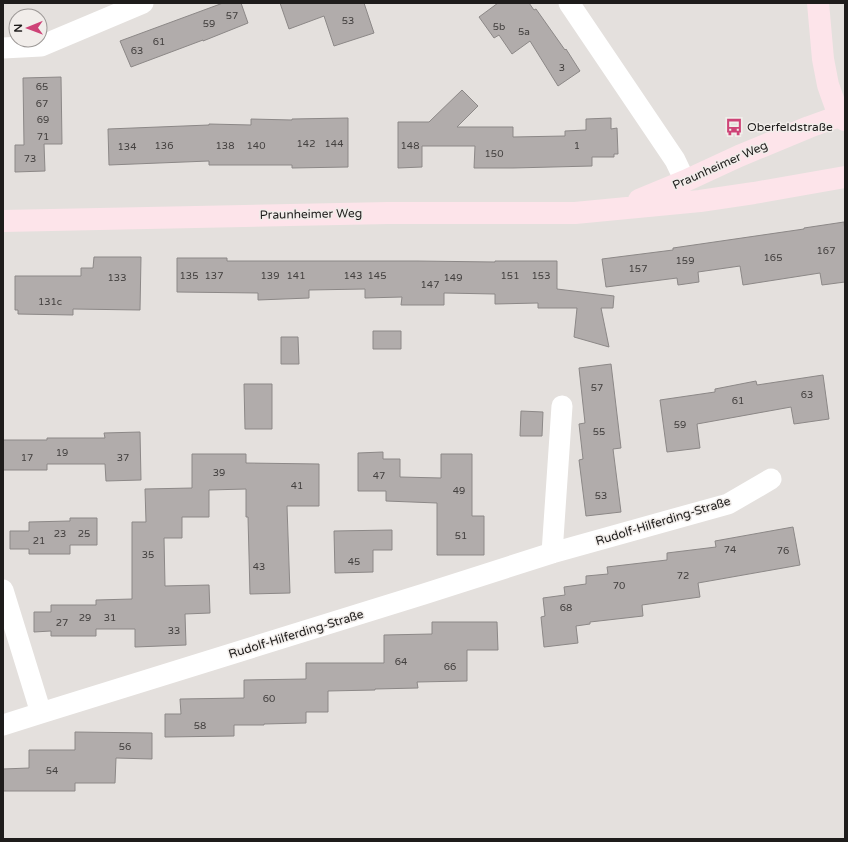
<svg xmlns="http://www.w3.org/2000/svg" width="848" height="842" viewBox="0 0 848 842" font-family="'Varela Round',sans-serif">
<rect width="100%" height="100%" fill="#e4e0dd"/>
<path fill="#b1acab" stroke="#8c8887" d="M223,3H241L248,23L203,41V40L131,67L120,41Z
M280,3H364L374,33L334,46L324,16L289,29Z
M498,3H529L534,10L536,9L565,50L566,49L580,71L558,86L530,41L512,54L499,35L494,38L479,17Z
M61,77L62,144H44L45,171L15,172V145H24L23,78Z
M462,90L478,106L457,127H513V137L565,136V131L586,130V119L611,118V129L617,128L618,154H614V157H592V166L513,168H474L475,146H422V167L398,168V122H429Z
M348,118V167L292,168V165H209V161L109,165L108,129L209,125V124L251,125V119L292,120V119Z
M844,222L845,232V282L822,285L820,273L743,285L740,266L698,272L699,282L678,285L677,278L606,287L602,259L673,250V248L804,229V228Z
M94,257H141L140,310L73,309V315L18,314V310H15V276H81V268H93Z
M177,258H227V261H417L495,262V261H557V289L614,296L613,308H601L609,347L574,337L577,308H538V303L495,304V294L444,293V305H401L402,297L365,298V289L309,290V298L258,300V293L177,292Z
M373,331H401V349H373Z
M281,337H298L299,364H281Z
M611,364L621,448L613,449L621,512L586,516L579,460L583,459L579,424L585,423L579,368Z
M823,375L829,419L794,424L791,407L697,424L700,448L667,452L660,400L715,392V389L756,381L757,385Z
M244,384H272V429H245Z
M521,411L543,412L542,436H520Z
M140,432L141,480L106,481L105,464H47V470H3V440H47V438H105L104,433Z
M383,452V459H400V477L441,478V454H472V516H484V555H437V503L386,501V491H358V453Z
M192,454H246V463L319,464V506H287L290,593L250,594L248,517H246V489L209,490V517H182V538H164L165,586L209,585L210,613L185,614L186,645L135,647V629H96V636H51V631L34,632V612H51V605H96V600L132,599V522H146L145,489L192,488Z
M70,518H97V545H70V554H29V549H10V531H29V522L70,521Z
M793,527L800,565L698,583L700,597L642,605L643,616L590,622V624L576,626L578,643L544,647L541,617L545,616L543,598L565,595L564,587L586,584V576L608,574L607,567L667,560V553L716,547L715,541Z
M392,530V550H373V572L335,573L334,531Z
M432,622H497L498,650H467V681L417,682L418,688L375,689V690L328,691V712H306V723L264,724V725H234V736L165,737V714H181L180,699L244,698V680L306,679V663H384V635L432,634Z
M75,732L152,733V759L116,758L115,783H75V791H3V769L29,768V750H75Z"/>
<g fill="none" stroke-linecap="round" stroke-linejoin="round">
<path stroke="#fff" stroke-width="21" d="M569,3L675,160L685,181
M3,48L41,46L143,3
M552,553L562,406
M3,590L41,713
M3,725L41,713L424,594L552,553L728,504L771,479"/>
<path stroke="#fde4ea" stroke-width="22" d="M818,3L823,59L828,85L839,116L845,120
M639,200L685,181L739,156L809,127L845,114
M3,221L388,213H575L700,201L754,193L845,177"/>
</g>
<defs>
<g id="bus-bare" transform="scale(1.38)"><path d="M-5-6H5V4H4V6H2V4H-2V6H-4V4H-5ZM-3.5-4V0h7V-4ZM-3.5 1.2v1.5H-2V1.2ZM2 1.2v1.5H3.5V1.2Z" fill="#ce4377" stroke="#f1edea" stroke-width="2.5" paint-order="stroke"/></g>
</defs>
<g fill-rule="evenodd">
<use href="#bus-bare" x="734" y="127"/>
</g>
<g text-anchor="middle" stroke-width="3" stroke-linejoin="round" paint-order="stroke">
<g font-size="10" fill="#43403f">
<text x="232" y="19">57</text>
<text x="348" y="24">53</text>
<text x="209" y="27">59</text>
<text x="499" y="30">5b</text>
<text x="524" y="35">5a</text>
<text x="159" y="45">61</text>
<text x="137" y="54">63</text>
<text x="562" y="71">3</text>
<text x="42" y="90">65</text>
<text x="42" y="107">67</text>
<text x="43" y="123">69</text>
<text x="43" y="140">71</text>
<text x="306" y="147">142</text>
<text x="334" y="147">144</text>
<text x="164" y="149">136</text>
<text x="225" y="149">138</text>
<text x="256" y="149">140</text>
<text x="410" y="149">148</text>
<text x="577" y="149">1</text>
<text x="127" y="150">134</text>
<text x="494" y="157">150</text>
<text x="30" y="162">73</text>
<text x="826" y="254">167</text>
<text x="773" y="261">165</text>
<text x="685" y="264">159</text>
<text x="638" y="272">157</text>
<text x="189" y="279">135</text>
<text x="214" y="279">137</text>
<text x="270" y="279">139</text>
<text x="296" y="279">141</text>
<text x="353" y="279">143</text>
<text x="377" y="279">145</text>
<text x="510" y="279">151</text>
<text x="541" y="279">153</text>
<text x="117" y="281">133</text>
<text x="453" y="281">149</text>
<text x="430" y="288">147</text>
<text x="50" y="305">131c</text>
<text x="597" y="391">57</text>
<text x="807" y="398">63</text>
<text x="738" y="404">61</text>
<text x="680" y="428">59</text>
<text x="599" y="435">55</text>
<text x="62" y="456">19</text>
<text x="27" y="461">17</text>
<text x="123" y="461">37</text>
<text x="219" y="476">39</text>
<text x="379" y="479">47</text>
<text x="297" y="489">41</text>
<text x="459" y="494">49</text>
<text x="601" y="499">53</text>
<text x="60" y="537">23</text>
<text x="84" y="537">25</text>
<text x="461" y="539">51</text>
<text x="39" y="544">21</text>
<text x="730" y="553">74</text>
<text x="783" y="554">76</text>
<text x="148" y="558">35</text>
<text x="354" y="565">45</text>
<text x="259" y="570">43</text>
<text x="683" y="579">72</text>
<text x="619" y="589">70</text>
<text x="566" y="611">68</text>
<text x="85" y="621">29</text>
<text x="110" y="621">31</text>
<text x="62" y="626">27</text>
<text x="174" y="634">33</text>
<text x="401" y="665">64</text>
<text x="450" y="670">66</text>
<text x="269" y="702">60</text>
<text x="200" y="729">58</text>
<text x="125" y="750">56</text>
<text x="52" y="774">54</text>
</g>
<g font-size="12" fill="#1e1c1b" stroke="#f1edea" text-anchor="start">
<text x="747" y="131">Oberfeldstraße</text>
</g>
<g font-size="12" fill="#1e1c1b" stroke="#f1edea">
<text transform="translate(720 165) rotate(-24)" y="4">Praunheimer Weg</text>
<text transform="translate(311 214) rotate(-1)" y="4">Praunheimer Weg</text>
<text transform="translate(663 521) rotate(-17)" y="4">Rudolf-Hilferding-Straße</text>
<text transform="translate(296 634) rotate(-17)" y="4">Rudolf-Hilferding-Straße</text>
</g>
</g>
<rect width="848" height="842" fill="none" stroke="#1e1c1b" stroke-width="8"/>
<g transform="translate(28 28) rotate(269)"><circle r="19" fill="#f1edea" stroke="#9d9997"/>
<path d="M0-3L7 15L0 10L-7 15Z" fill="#ce4377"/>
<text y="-6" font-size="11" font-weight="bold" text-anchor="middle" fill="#1e1c1b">N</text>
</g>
</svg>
